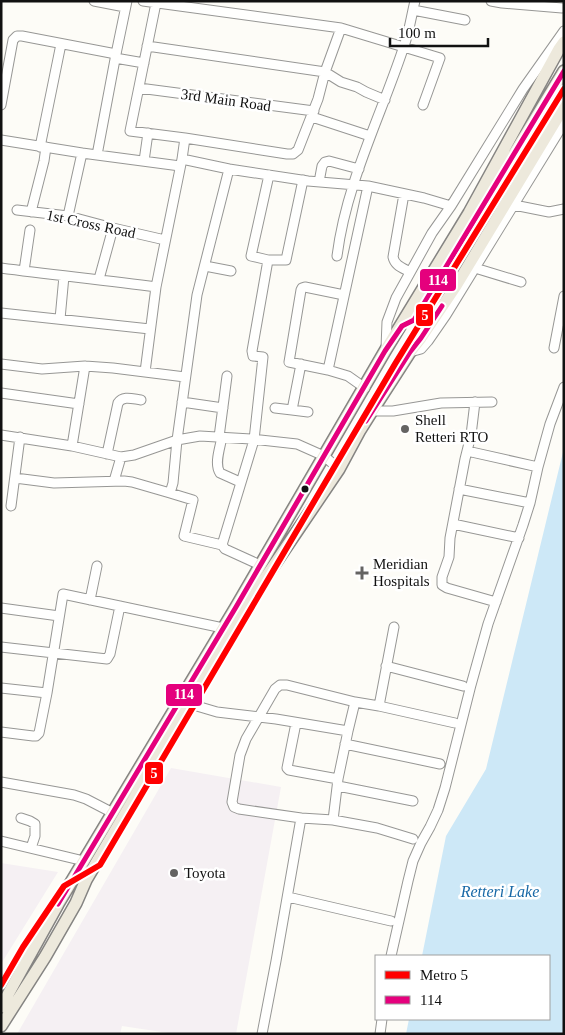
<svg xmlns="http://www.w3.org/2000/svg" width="565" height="1035" viewBox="0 0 565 1035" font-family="'Times New Roman',serif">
<rect width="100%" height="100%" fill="#fdfcf7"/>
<path fill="#f5f0f3" d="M171,768L281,787L236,1034H175L122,1026L120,1034H17Z
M1,863L58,872L1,964Z"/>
<path fill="#cde8f7" d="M564,448V1034H406L409,1019H549V956H422L446,836L486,769Z"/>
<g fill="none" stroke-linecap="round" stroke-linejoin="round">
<g stroke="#979795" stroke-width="11">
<path id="minor" d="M94,1L125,7
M143,1L341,28
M491,1L502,3L562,8
M156,3L130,131L185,138
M413,10L465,20
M147,46L325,72L341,82L357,87L366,92L385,100
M116,54L127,1
M115,58L144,63
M139,88L314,111
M1,105L13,40L17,36H22L116,54L97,155L82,153
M312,117L370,136
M1,140L82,153L68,216
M40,147L61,44
M97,155L180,166
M182,159L185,138L287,154H293L298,150L318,99L325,72L341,28L440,58L423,105
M144,161L148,133
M269,175L251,256L268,260H286L303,180
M319,182L322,166L325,162L329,161L359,169
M368,186L424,198L451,206
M404,194L393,257C395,266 403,268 410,272
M514,205L549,212L564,209
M17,210L68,216L113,228L165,240
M31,212L44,161L46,147
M337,256C346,184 380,118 403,49C409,34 411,17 415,1
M205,266L231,271
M1,268C53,275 105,280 156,287L145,372
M475,268L521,282
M24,271L30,230
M99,279L113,228
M156,287L182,159L229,169
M1,313L150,329
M60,319L64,276
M386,348L387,322L396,298L432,233L451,206L523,89L564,31
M554,348L564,296
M410,352L421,349L428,341L446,315L564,123
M1,364L42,369L85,366L113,368L185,377
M328,370L289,362L301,290L302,288L305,287L344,295
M1,393L79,404
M182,402L223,408
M475,402L471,435L465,459L450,538L449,557L442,577V585L447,588L496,602
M275,408L292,410L301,364
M292,410L308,412
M372,411H393L441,403L492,402
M1,435L72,446L121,457L134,455L177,440L200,436L251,439L297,444L324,456L339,469
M219,437L227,376
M222,437C220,448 214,464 220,473L240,482
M72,446L85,366
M467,451L538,467
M107,454L118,403C123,395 133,399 141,400
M15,478L54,483L124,481L132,482L170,493L173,483L177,440L197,295L229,169L308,181L368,186L328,370L348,376L365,388
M114,481L121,457
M459,489L530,503
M170,493L193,500L184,536L222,545L254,440L263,357L253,356L252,351L268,260
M11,506L20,437
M453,524L519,538
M222,545L225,549L260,565
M90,600L97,566
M1,608L59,616
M1,647L107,659L110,654L120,606
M386,666L463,686
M1,688L47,693
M190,704L217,712L276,719L348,731
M379,706L394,627
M296,723L287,768L289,770L338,779
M1,732L33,736H36L39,733L47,693L63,594L223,628
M345,744L440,764
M1,782L74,795L86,799L113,813
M338,786L413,801
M21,818L30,821L35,824V836L31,848
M301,818L239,809L234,807L232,802L240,755L246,739L275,689L280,685H287L355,702
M333,820L338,779L348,731L355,702L379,706L455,723
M1,841L84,861
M288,897L391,921
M391,956L408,881L413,861L421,843L430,827L438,810L445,788L471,685L488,624L523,525L530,503L538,467L550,424L564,387
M262,1034L276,961L301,818L333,820L377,828L413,839
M380,1034L382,1019"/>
</g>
<g stroke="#858482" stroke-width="14">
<path id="major" d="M553,112L564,94
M470,227L564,71
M1,1007L58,904L236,607L385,351L469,213L559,49L564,42
M1,1026L45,957L76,903L86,880L161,753L268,574L339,469L360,430L372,411L410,352L421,338L456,286L564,107"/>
</g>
<use href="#minor" stroke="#fffffe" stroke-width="9"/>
<use href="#major" stroke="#ede9dc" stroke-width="11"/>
<g stroke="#fff" stroke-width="9">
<path id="bus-1" d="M366,421L410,352L421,338L442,306
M58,904L236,607L385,351L402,326L414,320L564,71"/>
</g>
<use href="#bus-1" stroke="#e5007d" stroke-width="5"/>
<g stroke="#fff" stroke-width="10">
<path id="metro-1" d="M1,985L23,947L64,886L100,865L395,364L564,89"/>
</g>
<use href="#metro-1" stroke="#f00" stroke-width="6"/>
</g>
<g fill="#646362" stroke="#fff" stroke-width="2">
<circle cx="405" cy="429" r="5"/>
<path d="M359.5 565.5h5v5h5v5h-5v5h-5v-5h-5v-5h5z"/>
<circle cx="174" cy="873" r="5"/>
</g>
<circle fill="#111" stroke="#fff" stroke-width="2" cx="305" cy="489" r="4.5"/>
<g text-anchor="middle" stroke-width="5" stroke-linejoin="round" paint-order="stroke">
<g font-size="15" fill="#111" stroke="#fff">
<text transform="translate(226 100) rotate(8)" y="5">3rd Main Road</text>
<text transform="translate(91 224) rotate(12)" y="5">1st Cross Road</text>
</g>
<g font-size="15" fill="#111" stroke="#fff" text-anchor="start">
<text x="415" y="425">Shell<tspan x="415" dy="17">Retteri RTO</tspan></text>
<text x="373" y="569">Meridian<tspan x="373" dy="17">Hospitals</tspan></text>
<text x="184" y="878">Toyota</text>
</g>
<g font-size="16" font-style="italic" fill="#1768a6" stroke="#fff">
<text x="500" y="897">Retteri Lake</text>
</g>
</g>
<g stroke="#fff" stroke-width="2">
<rect x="419" y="268" width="38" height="24" rx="5" fill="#e5007d"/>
<rect x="415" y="303" width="19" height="24" rx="5" fill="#f00"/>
<rect x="165" y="683" width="38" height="24" rx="5" fill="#e5007d"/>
<rect x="144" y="761" width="20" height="24" rx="5" fill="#f00"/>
</g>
<g font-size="14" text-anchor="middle" font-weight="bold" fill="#fff">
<text x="438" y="285">114</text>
<text x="425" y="320">5</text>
<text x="184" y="699">114</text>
<text x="154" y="778">5</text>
</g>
<rect width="565" height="1035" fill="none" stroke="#111111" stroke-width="5"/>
<rect x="375" y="955" width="175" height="65" fill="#ffffff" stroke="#a0a0a0"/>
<rect x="385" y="971" width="25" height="8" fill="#ff0000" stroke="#a0a0a0"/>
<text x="420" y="980" font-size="15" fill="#111111">Metro 5</text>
<rect x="385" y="996" width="25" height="8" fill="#e5007d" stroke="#a0a0a0"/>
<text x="420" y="1005" font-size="15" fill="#111111">114</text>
<path d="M390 38v8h98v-8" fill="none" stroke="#111111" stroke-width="2.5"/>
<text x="398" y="38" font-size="15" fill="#111111" stroke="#ffffff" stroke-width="4" paint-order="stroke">100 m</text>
</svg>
